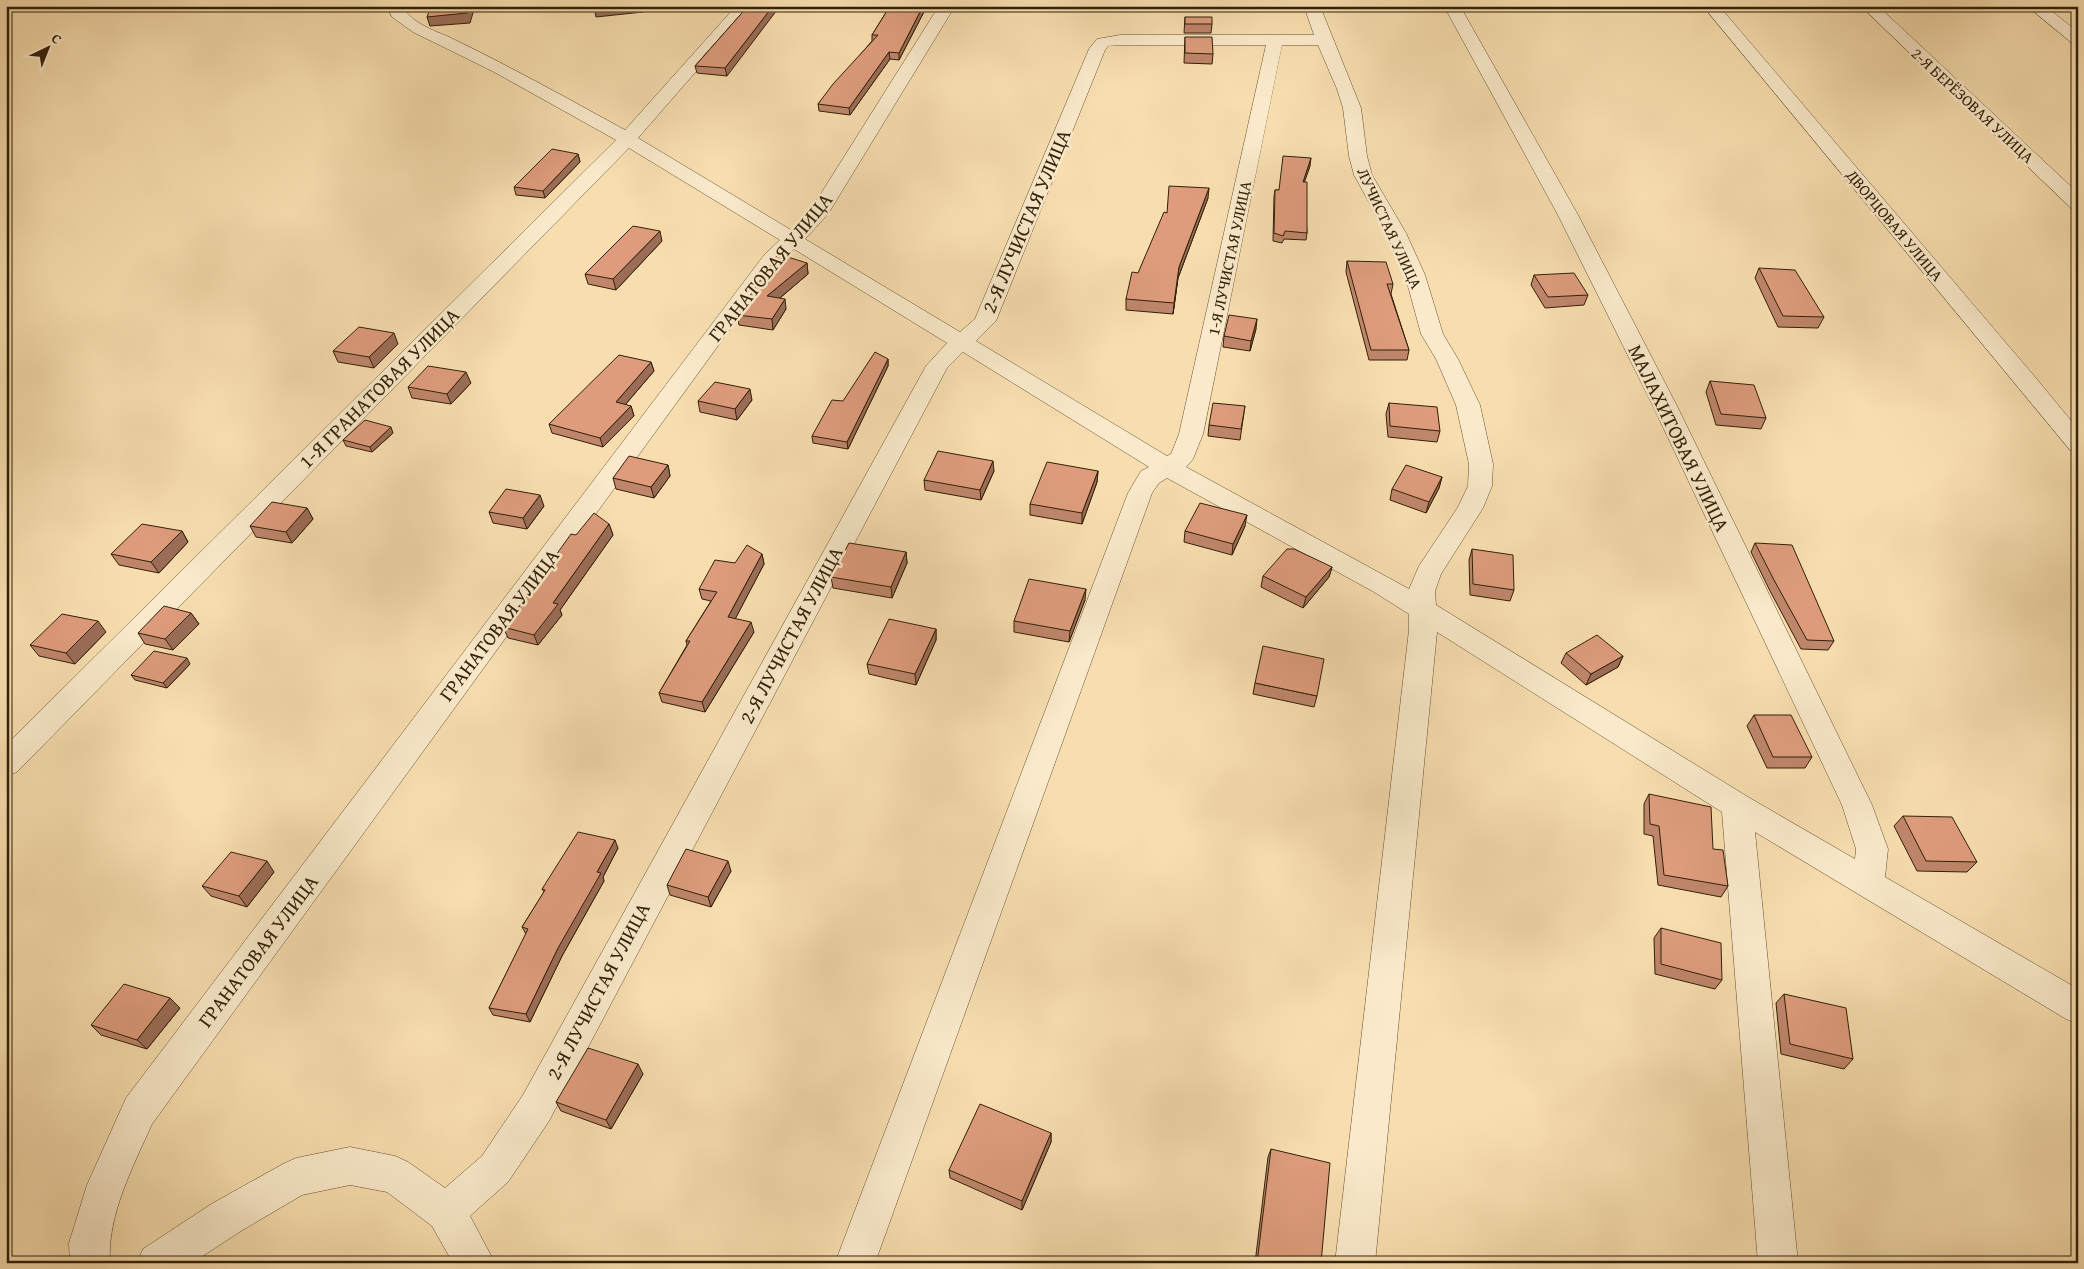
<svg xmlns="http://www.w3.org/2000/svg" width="2084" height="1269" viewBox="0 0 2084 1269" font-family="'Gentium Book Plus',serif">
<rect width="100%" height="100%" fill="#f8deaf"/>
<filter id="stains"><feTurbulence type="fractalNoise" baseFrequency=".004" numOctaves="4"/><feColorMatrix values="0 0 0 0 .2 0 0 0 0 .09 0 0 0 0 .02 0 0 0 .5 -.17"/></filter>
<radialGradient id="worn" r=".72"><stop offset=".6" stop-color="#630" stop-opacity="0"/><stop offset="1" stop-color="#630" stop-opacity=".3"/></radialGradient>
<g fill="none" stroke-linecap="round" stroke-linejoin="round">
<g stroke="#635032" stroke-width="1">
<path id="minor" d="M387,6H403C409,22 435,31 449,37C509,66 567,98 625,130L736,6H753L638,138L791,230L810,211L939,6H955L828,214L805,239L960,332L975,319L1089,49L1097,39L1120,35H1314L1304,6H1320L1361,108L1367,156L1372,175L1406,233L1425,275L1443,334L1458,359L1480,405L1493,464L1492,486L1483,508L1441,574L1435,591L1436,605L1748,797L1855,859L1856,849L1842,805L1653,406L1558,215L1444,6H1460L1578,215L1677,406L1872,805L1888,849L1885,877L2078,989V1024L2066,1019L1755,832L1798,1263H1758L1722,812L1437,632L1375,1263H1335L1409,630V614L1374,592L1167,478L1159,483L1152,493L875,1263H835L1128,493L1141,471L1149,467L963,352L947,368L549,1121L508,1182L470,1216L495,1263H453L432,1226L387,1192L350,1185L302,1195L241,1231L192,1263H137L143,1249L213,1203L283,1164L296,1158L350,1147L395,1156L408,1162L445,1188L482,1156L523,1095L926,366L947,343L794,249L779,262L152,1124C133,1167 107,1215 110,1263H70L69,1243L87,1185L126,1098L765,254L780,240L629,148L17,772L6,776V745L616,140L494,72L413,32L392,17ZM1120,45H1266L1179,434L1171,454L1167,456L976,341L996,321L1105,50L1108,46ZM1282,45H1318L1337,89L1343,108L1349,156L1354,175L1386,233L1405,275L1421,334L1436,359L1456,405L1469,464L1468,486L1458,507L1419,566L1409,589L1186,467L1193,459L1203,434Z
M1703,6H1719L2035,377L2078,429V453L2070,450Z
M1861,6H1878L2078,193V210L2071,208Z
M2027,6H2045L2078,32V45L2072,43Z"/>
</g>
<use href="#minor" fill="#faeacb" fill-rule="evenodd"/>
</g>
<path fill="#bf866b" stroke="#312009" d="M890,6H927L899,60L890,59L850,115L819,111L818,104L872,41V35Z
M742,13L727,76L697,73L695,66Z
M1185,17L1212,24L1211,33H1184Z
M1185,37L1213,54L1212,64L1184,63Z
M578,154L580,162L545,198L516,195L514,187Z
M1310,166L1304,182L1307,233L1306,240L1284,239L1282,243L1273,241L1274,197L1275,190H1279Z
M1208,198L1178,278L1173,314L1126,310V299L1167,213Z
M662,241L616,290L588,284L585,274Z
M1347,261L1393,284L1391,294L1409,350L1407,360H1369L1346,272Z
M807,263L808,274L780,298L786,309L773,330L739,325L737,315Z
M1759,268L1824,317L1818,328L1778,327L1755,278Z
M1534,275L1588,295L1584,305L1545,308L1531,285Z
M1256,329L1250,351L1223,347L1224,336Z
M398,344L374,368L338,362L333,351Z
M888,359V366L848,449L813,443L812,436Z
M651,362L654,371L625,405L631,406L634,416L603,447L552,433L549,424Z
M1710,381L1766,418L1761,429L1716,425L1706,392Z
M471,383L451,404L412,398L408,387Z
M752,400L737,420L700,412L698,401Z
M1389,403L1440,431L1437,442L1388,437L1386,414Z
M1245,406L1240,440L1208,436L1209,425Z
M393,433L372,452L346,446L343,440Z
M668,465L670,476L654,498L616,489L613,478Z
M994,471L981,500L925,490L924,480Z
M1098,471L1097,482L1082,524L1030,515V504Z
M1442,477L1439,488L1426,513L1390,500L1392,489Z
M544,506L527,529L493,523L489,512Z
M307,508L313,519L292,543L256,537L250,526Z
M609,524L613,535L560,610L562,615L538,645L508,638L503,627L552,564L551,562L576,535Z
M1245,526L1232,555L1184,542L1185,531Z
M182,531L188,542L159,573L119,565L111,554Z
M1755,543L1834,641L1828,650L1801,649L1769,589L1751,552Z
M1472,549L1514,590L1510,601L1470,595L1469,560Z
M906,552L907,563L892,598L833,588L831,577Z
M762,554L764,564L735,619L754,632L705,712L662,702L659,693L687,645L686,641L711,601L702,599L699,589L735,563Z
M1332,567L1329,577L1303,608L1261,587L1263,576Z
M1085,600L1069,642L1014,632V621Z
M191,613L199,624L173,650L145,644L138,633Z
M936,629V640L916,685L869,674L867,664Z
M106,632L75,664L39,656L30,645Z
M1566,653L1623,656L1618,667L1586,685L1561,663Z
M190,664L167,688L135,680L131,675Z
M1255,683L1317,696L1314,707L1253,694Z
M1754,715L1812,757L1805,768H1767L1747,726Z
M1649,794L1713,849L1728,886L1721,897L1658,885L1653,836L1644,834V804Z
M1903,816L1977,862L1967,872L1917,871L1894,826Z
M618,848L603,877L604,881L562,956L530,1022L493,1015L489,1008L526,934L522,927L544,892L542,889Z
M731,871L711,907L670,895L667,885Z
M274,872L247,907L211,896L202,886Z
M1661,928L1722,980L1715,989L1655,974L1654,938Z
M1784,994L1853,1059L1844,1069L1781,1054L1776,1003Z
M180,1008L147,1049L101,1035L91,1025Z
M643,1074L611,1129L561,1111L556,1102Z
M1051,1133V1142L1022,1210L950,1178L949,1170Z
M1271,1149L1321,1263H1255L1268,1157Z"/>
<path fill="#9b6d57" stroke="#312009" d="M469,6H475L470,23L430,26L427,17Z
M606,6H646L643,12L596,17L594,7Z
M773,6H780L727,76L725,68Z
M923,6H927L899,60V53Z
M889,52L890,59L850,115L849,108Z
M578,154L580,162L545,198L543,191Z
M1311,158L1310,166L1302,189L1303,182Z
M1209,188L1208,198L1178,278L1173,314L1179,267Z
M660,231L662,241L616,290L613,279Z
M807,263L808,274L769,307L767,296Z
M785,299L786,309L773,330L772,319Z
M1257,319L1256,329L1250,351L1251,341Z
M394,333L398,344L374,368L369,357Z
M888,359V366L848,449L847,442Z
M651,362L654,371L619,412L616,402Z
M466,372L471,383L451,404L447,394Z
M750,389L752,400L737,420L735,409Z
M631,406L634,416L603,447L600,438Z
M391,427L393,433L372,452L370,447Z
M993,461L994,471L981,500L980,490Z
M668,465L670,476L654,498L651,487Z
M1098,471L1097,482L1082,524V513Z
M1442,477L1439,488L1426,513L1429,502Z
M540,495L544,506L527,529L523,518Z
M307,508L313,519L292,543L286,532Z
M1247,515L1245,526L1232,555L1233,544Z
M609,524L613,535L560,610L562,615L538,645L534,635L553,603Z
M182,531L188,542L159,573L151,562Z
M906,552L907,563L892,598L891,587Z
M762,554L764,564L731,627L728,617Z
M1332,567L1329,577L1303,608L1306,597Z
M1086,589L1085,600L1069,642L1070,631Z
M191,613L199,624L173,650L165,639Z
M98,621L106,632L75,664L66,653Z
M751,622L754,632L705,712L702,702Z
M936,629V640L916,685L915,674Z
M1623,656L1618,667L1586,685L1591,674Z
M187,658L190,664L167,688L163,683Z
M615,840L618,848L603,877L604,881L562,956L530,1022L526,1014L558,948L597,872Z
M267,861L274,872L247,907L239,896Z
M728,861L731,871L711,907L708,897Z
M170,998L180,1008L147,1049L137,1040Z
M638,1064L643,1074L611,1129L606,1120Z
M1051,1133V1142L1022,1210V1201Z"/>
<path fill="#de9c7c" stroke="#312009" d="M431,6H469L467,13L427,17Z
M748,6H773L725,68L695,66Z
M890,6H923L899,53L889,52L849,108L818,104L833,84L878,35H872Z
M1185,17H1212V24H1185Z
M1185,37H1212L1213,54L1185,53Z
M552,149L578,154L543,191L514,187Z
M1283,156L1311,158L1303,182H1307V233L1285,231L1283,236L1274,233L1275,190H1279Z
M1169,186L1209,188L1179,267L1174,303L1126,299L1132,272L1138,273L1164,212L1167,213Z
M633,226L660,231L613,279L585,274Z
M778,254L807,263L767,296L785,299L772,319L737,315Z
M1347,261L1386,262L1393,284H1387L1409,350H1371Z
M1759,268L1795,270L1824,317L1783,316Z
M1574,273L1588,295L1548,297L1534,275Z
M1229,315L1257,319L1251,341L1224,336Z
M359,327L394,333L369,357L333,351Z
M875,352L888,359L847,442L812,436L832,400L843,401Z
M619,355L651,362L616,402L631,406L600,438L549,424Z
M428,366L466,372L447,394L408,387Z
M1710,381L1754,385L1766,418L1721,414Z
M715,382L750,389L735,409L698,401Z
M1213,403L1245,406L1241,429L1209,425Z
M1389,403L1437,407L1440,431L1390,426Z
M365,420L391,427L370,447L343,440Z
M938,451L993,461L980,490L924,480Z
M629,456L668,465L651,487L613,478Z
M1047,462L1098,471L1082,513L1030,504Z
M1406,465L1442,477L1429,502L1392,489Z
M506,489L540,495L523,518L489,512Z
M272,502L307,508L286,532L250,526Z
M1200,503L1247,515L1233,544L1185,531Z
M594,513L609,524L553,603L558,604L534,635L503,627L554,562H551L571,534L576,535Z
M142,524L182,531L151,562L111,554Z
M849,543L906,552L891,587L831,577Z
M1755,543L1792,545L1834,641L1807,640L1774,580Z
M747,545L762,554L728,617L751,622L702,702L659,693L690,641H686L717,592L699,589L715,560L735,563Z
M1287,549H1294L1332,567L1306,597L1263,576Z
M1472,549L1513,555L1514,590L1473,584Z
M1029,579L1086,589L1070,631L1014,621Z
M164,606L191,613L165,639L138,633Z
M62,614L98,621L66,653L30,645Z
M889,619L936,629L915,674L867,664Z
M1597,635L1623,656L1591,674L1566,653Z
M1263,646L1324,659L1317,696L1255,683Z
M154,651L187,658L163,683L131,675Z
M1754,715H1791L1812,757H1773Z
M1649,794L1711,807L1713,849L1723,850L1728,886L1664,875L1659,826L1650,824Z
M1903,816L1952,817L1977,862L1926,861Z
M578,832L615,840L597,872L601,873L558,948L526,1014L489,1008L528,929L522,927L545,890L542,889Z
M686,849L728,861L708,897L667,885Z
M231,852L267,861L239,896L202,886Z
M1661,928L1721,943L1722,980L1661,964Z
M124,984L170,998L137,1040L91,1025Z
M1784,994L1846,1008L1853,1059L1790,1044Z
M588,1048L638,1064L606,1120L556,1102Z
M980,1104L1051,1133L1022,1201L949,1170Z
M1271,1149L1330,1163L1321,1263H1257Z"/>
<g text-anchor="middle" stroke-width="5" stroke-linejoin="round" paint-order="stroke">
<g font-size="16" fill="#312009" stroke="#faeacb">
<text transform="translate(1973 105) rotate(43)" y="6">2-Я БЕРЁЗОВАЯ УЛИЦА</text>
<text transform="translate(1895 225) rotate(50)" y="6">ДВОРЦОВАЯ УЛИЦА</text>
<text transform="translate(1390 228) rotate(65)" y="6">ЛУЧИСТАЯ УЛИЦА</text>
<text transform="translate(1229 258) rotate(-78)" y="6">1-Я ЛУЧИСТАЯ УЛИЦА</text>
</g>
<g font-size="20" fill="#312009" stroke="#faeacb">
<text transform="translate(1026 221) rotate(-67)" y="7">2-Я ЛУЧИСТАЯ УЛИЦА</text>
<text transform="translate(770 267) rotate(-51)" y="7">ГРАНАТОВАЯ УЛИЦА</text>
<text transform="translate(379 388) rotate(-45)" y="7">1-Я ГРАНАТОВАЯ УЛИЦА</text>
<text transform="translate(1679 438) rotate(64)" y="7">МАЛАХИТОВАЯ УЛИЦА</text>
<text transform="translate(499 625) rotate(-53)" y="7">ГРАНАТОВАЯ УЛИЦА</text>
<text transform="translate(791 635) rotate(-62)" y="7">2-Я ЛУЧИСТАЯ УЛИЦА</text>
<text transform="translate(258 951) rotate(-53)" y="7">ГРАНАТОВАЯ УЛИЦА</text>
<text transform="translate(598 991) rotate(-62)" y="7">2-Я ЛУЧИСТАЯ УЛИЦА</text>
</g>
</g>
<rect width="2084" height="1269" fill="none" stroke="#f8deaf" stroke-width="25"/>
<rect x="8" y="8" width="2069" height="1254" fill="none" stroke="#312009" stroke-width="2.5"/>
<rect x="12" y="12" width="2059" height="1244" fill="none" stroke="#312009"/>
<g transform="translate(48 48) rotate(43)" stroke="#faeacb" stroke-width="4" paint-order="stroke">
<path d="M0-4L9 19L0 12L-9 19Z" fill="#312009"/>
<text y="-8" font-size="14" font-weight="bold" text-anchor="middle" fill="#312009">С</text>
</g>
<rect width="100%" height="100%" filter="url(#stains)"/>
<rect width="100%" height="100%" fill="url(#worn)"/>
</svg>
